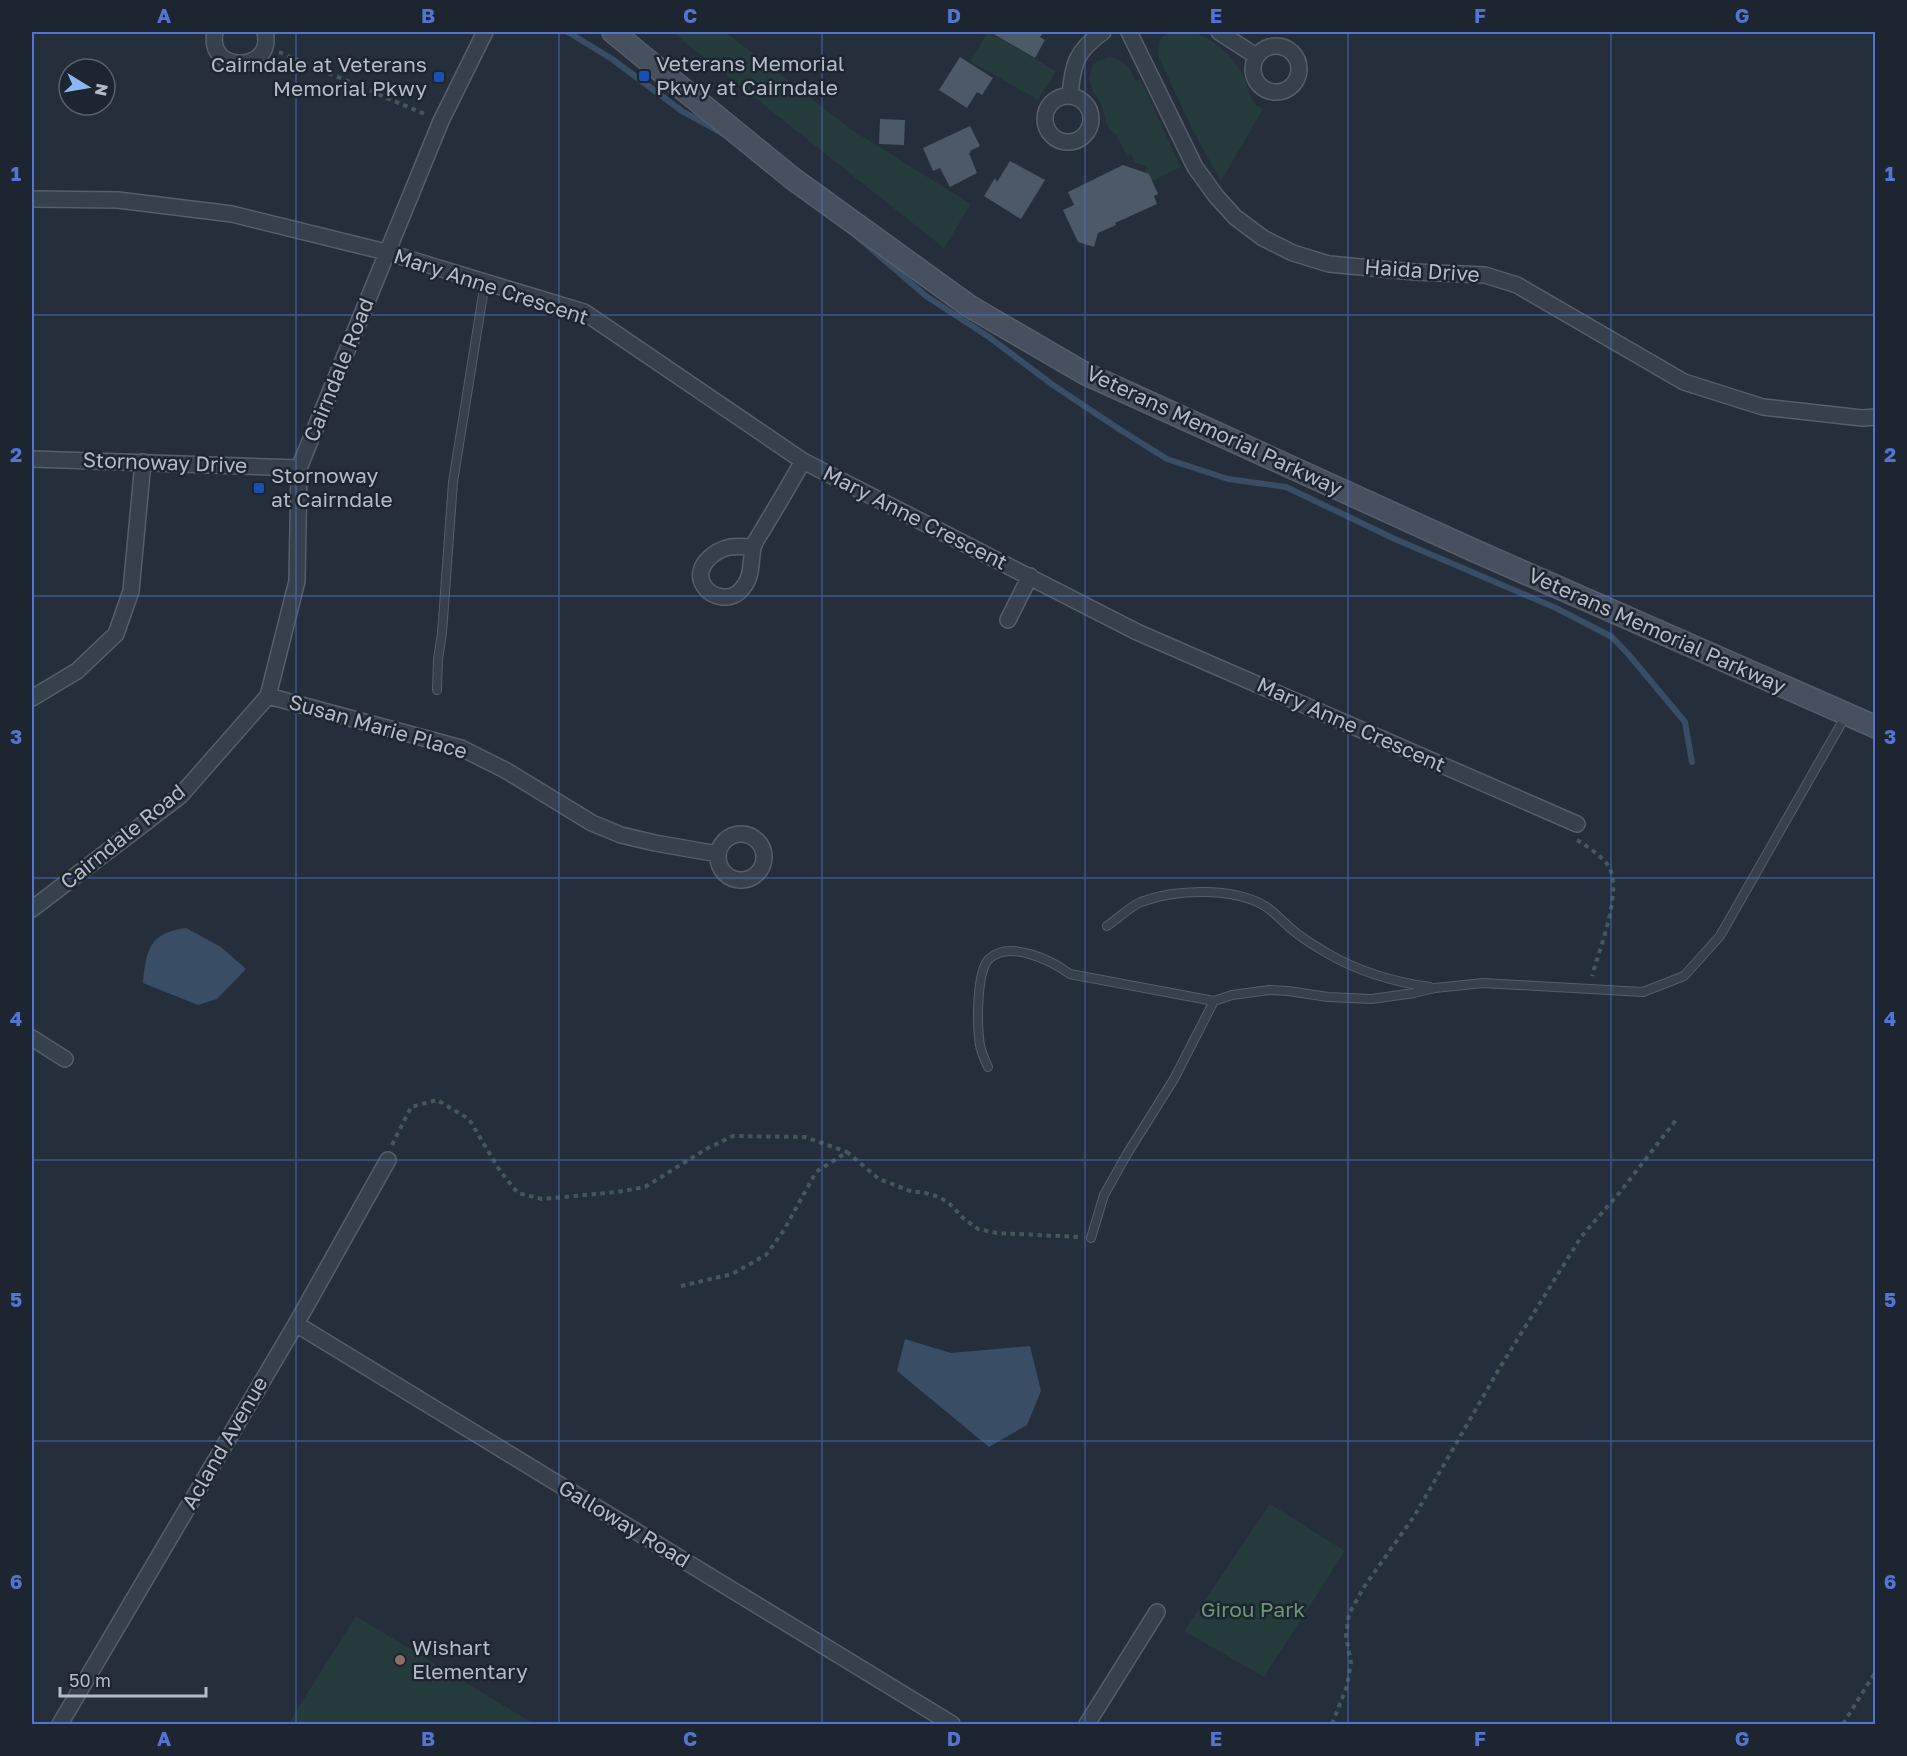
<svg xmlns="http://www.w3.org/2000/svg" width="1907" height="1756" viewBox="0 0 1907 1756" font-family="'Golos Text',sans-serif">
<rect width="100%" height="100%" fill="#242f3b"/>
<path fill="#263b3c" d="M672,32H725L852,130L971,204L944,248Z
M988,32L1056,71L1038,100L970,61Z
M1168,32C1176,32 1189,29 1196,33C1216,41 1236,58 1244,78C1250,91 1249,103 1263,109L1221,181L1193,131L1161,62L1158,55L1160,39Z
M1108,57C1122,58 1131,67 1135,81L1140,79L1181,167L1150,182L1145,171L1147,167L1134,162L1131,155L1127,156L1116,135L1108,128L1101,103L1092,90L1089,79L1092,67L1096,62Z
M1270,1504L1345,1551L1264,1677L1184,1631Z
M356,1616L534,1724H288Z"/>
<path fill="#394d64" d="M186,928L221,947L246,969L217,999L198,1005L143,983C146,950 149,933 186,928Z
M905,1339L951,1353L1030,1346L1041,1391L1027,1425L989,1447L897,1371Z"/>
<g fill="none" stroke-linecap="round" stroke-linejoin="round">
<path stroke="#394d64" stroke-width="6" d="M568,32L612,59L682,111L725,135
M854,234L926,296L989,337L1053,385L1119,429L1167,459L1228,479L1286,487L1397,540L1556,608L1612,637L1629,655L1685,722L1692,762"/>
</g>
<path fill="#4c5967" d="M990,32H1044L1040,37L1045,40L1035,58Z
M960,57L993,78L982,95L977,92L967,108L939,90Z
M880,119L905,120L904,145L879,144Z
M970,126L980,146L970,151L971,152L969,153L977,173L950,187L940,168L933,171L923,148Z
M1010,161L1045,180L1021,219L984,196L995,178L997,182Z
M1123,165L1149,174L1158,194L1154,196L1157,204L1115,223L1116,225L1098,233L1094,247L1078,242L1063,210L1074,205L1068,192Z"/>
<g fill="none" stroke-linecap="round" stroke-linejoin="round">
<g stroke="#555e69" stroke-width="10">
<path id="service" d="M437,690L438,659L442,633L453,482L485,282
M1107,926C1118,919 1129,907 1141,902C1175,889 1233,887 1265,906C1273,911 1279,918 1286,924C1298,936 1313,945 1327,953C1359,972 1394,982 1430,987
M988,1067C985,1060 981,1052 980,1045C977,1026 976,972 989,959C1009,939 1052,961 1070,974L1214,1001L1232,995L1269,990L1288,991L1328,997L1372,999L1414,993L1435,988L1483,983L1643,992L1684,976L1720,936L1845,717
M1091,1238L1104,1195L1127,1154L1174,1079L1214,1001"/>
</g>
<g stroke="#555e69" stroke-width="18">
<path id="minor" d="M215,32C206,74 275,73 265,32
M1129,32L1195,167L1216,196L1235,217L1263,238L1293,253L1329,264L1415,272L1485,275L1517,285L1684,382L1763,407L1862,418L1876,417
M1219,32L1256,56
M1253 69a23 23 0 1 1 46 0a23 23 0 1 1-46 0Z
M1070,95C1073,63 1076,51 1103,32
M1045 119a23 23 0 1 1 46 0a23 23 0 1 1-46 0Z
M32,199L118,200L232,214L386,252L584,312L803,461L1137,632L1577,824
M32,459L299,468
M753,547C746,547 738,546 730,547C714,550 692,568 704,586C712,598 730,601 740,591C753,578 750,565 753,548C755,540 762,532 766,524C779,503 791,482 803,461
M1008,620L1030,576
M268,696L461,748L505,770L592,823L621,835L655,843L718,854
M32,698L77,671L116,634L131,591L143,462
M718 857a23 23 0 1 1 46 0a23 23 0 1 1-46 0Z
M32,909L180,796L268,696L297,581L299,468L441,121L485,32
M32,1038L65,1059
M296,1324L952,1724
M60,1724L296,1324L388,1160
M1087,1724L1157,1612"/>
</g>
<g stroke="#555e69" stroke-width="24">
<path id="secondary" d="M613,32L792,178L969,306L1084,373L1473,550L1876,727"/>
</g>
<path stroke="#435859" stroke-width="4" stroke-dasharray="4.5 4.5" stroke-linecap="butt" d="M279,52L427,115
M1577,840C1588,847 1599,854 1607,864C1625,887 1599,950 1592,976
M392,1145L411,1107L437,1100L469,1119L500,1171L518,1193L542,1199L617,1192L645,1187L706,1149L733,1136L805,1137L847,1152
M681,1286L732,1274L766,1255L784,1230L816,1172L847,1152L879,1179L913,1192H922L939,1197L949,1203L963,1218L978,1229L997,1233L1079,1237
M1332,1724L1347,1686L1351,1663L1346,1636L1349,1614L1364,1587L1415,1515L1499,1369L1581,1237L1620,1192L1676,1120
M1843,1724L1876,1671"/>
<use href="#service" stroke="#37414b" stroke-width="8"/>
<use href="#minor" stroke="#37414b" stroke-width="15"/>
<use href="#secondary" stroke="#46505e" stroke-width="21"/>
</g>
<path fill="none" stroke="#5274d2" stroke-width="1.5" stroke-opacity="0.55" d="M296,32V1724M559,32V1724M822,32V1724M1085,32V1724M1348,32V1724M1611,32V1724M32,315H1876M32,596H1876M32,878H1876M32,1160H1876M32,1441H1876"/>
<g fill="#1a4fb4" stroke="#1d2630" stroke-width="2">
<rect x="638" y="70" width="12" height="12" rx="3"/>
<rect x="433" y="71" width="12" height="12" rx="3"/>
<rect x="253" y="482" width="12" height="12" rx="3"/>
</g>
<circle fill="#8d6e63" stroke="#1d2630" stroke-width="2" cx="400" cy="1660" r="6"/>
<g text-anchor="middle" stroke-width="5" stroke-linejoin="round" paint-order="stroke">
<g font-size="21" fill="#b3bbc7" stroke="#1d2630" text-anchor="start">
<text x="656" y="71">Veterans Memorial<tspan x="656" dy="24">Pkwy at Cairndale</tspan></text>
<text x="427" y="72" text-anchor="end">Cairndale at Veterans<tspan x="427" dy="24">Memorial Pkwy</tspan></text>
<text x="271" y="483">Stornoway<tspan x="271" dy="24">at Cairndale</tspan></text>
<text x="412" y="1655">Wishart<tspan x="412" dy="24">Elementary</tspan></text>
</g>
<g font-size="21" fill="#b3bbc7" stroke="#1d2630">
<text transform="translate(1422 271) rotate(4)" y="7">Haida Drive</text>
<text transform="translate(491 287) rotate(18)" y="7">Mary Anne Crescent</text>
<text transform="translate(339 370) rotate(-68)" y="7">Cairndale Road</text>
<text transform="translate(1214 431) rotate(25)" y="7">Veterans Memorial Parkway</text>
<text transform="translate(165 463) rotate(2)" y="7">Stornoway Drive</text>
<text transform="translate(915 518) rotate(27)" y="7">Mary Anne Crescent</text>
<text transform="translate(1657 631) rotate(24)" y="7">Veterans Memorial Parkway</text>
<text transform="translate(1351 725) rotate(24)" y="7">Mary Anne Crescent</text>
<text transform="translate(378 727) rotate(16)" y="7">Susan Marie Place</text>
<text transform="translate(123 837) rotate(-39)" y="7">Cairndale Road</text>
<text transform="translate(225 1443) rotate(-60)" y="7">Acland Avenue</text>
<text transform="translate(624 1524) rotate(31)" y="7">Galloway Road</text>
</g>
<g font-size="21" fill="#6b9773" stroke="#1d2630">
<text x="1253" y="1617">Girou Park</text>
</g>
</g>
<rect width="1907" height="1756" fill="none" stroke="#1d2630" stroke-width="66"/>
<g transform="translate(87 87) rotate(101)"><circle r="28" fill="#1d2630" stroke="#59626c" stroke-width="1.5"/>
<path d="M0-4.5L10 22L0 15L-10 22Z" fill="#8bb8f4"/>
<text y="-9" font-size="16" font-weight="bold" text-anchor="middle" fill="#b3bbc7">N</text>
</g>
<path d="M60 1687v9h146v-9" fill="none" stroke="#b3bbc7" stroke-width="3"/>
<text x="69" y="1687" font-size="18" fill="#b3bbc7" stroke="#1d2630" stroke-width="4.5" paint-order="stroke">50 m</text>
<rect x="33" y="33" width="1841" height="1690" fill="none" stroke="#5274d2" stroke-width="2"/>
<g font-size="20" text-anchor="middle" font-weight="bold" fill="#5274d2">
<text x="164" y="23">A</text>
<text x="428" y="23">B</text>
<text x="690" y="23">C</text>
<text x="954" y="23">D</text>
<text x="1216" y="23">E</text>
<text x="1480" y="23">F</text>
<text x="1742" y="23">G</text>
<text x="16" y="181">1</text>
<text x="1890" y="181">1</text>
<text x="16" y="462">2</text>
<text x="1890" y="462">2</text>
<text x="16" y="744">3</text>
<text x="1890" y="744">3</text>
<text x="16" y="1026">4</text>
<text x="1890" y="1026">4</text>
<text x="16" y="1307">5</text>
<text x="1890" y="1307">5</text>
<text x="16" y="1589">6</text>
<text x="1890" y="1589">6</text>
<text x="164" y="1746">A</text>
<text x="428" y="1746">B</text>
<text x="690" y="1746">C</text>
<text x="954" y="1746">D</text>
<text x="1216" y="1746">E</text>
<text x="1480" y="1746">F</text>
<text x="1742" y="1746">G</text>
</g>
</svg>
